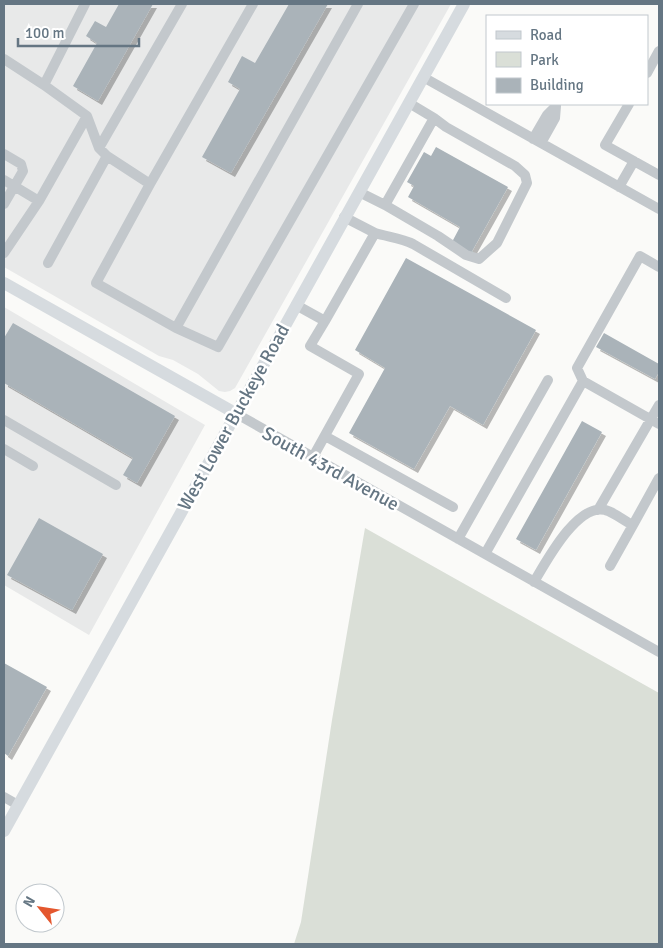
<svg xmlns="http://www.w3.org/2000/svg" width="663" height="948" viewBox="0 0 663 948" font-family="Signika,sans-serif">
<defs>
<filter id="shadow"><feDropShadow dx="4" dy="4" stdDeviation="0" flood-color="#0004"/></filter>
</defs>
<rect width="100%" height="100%" fill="#fafaf8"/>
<path fill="#e8e9e9" d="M4,4H451L235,388L230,391L225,392L219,391L198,374L173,360L159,356L4,267Z
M4,307L205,425L89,635L4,585Z"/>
<path fill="#dadfd7" d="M365,528L659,693V944H294L301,922L332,720Z"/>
<path fill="#aab3b9" filter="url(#shadow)" d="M119,4H153L98,101L73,86L97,43L86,36L95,21L106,27Z
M289,4H328L231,173L202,157L240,89L228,82L242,56L255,63Z
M436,147L508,187L471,253L452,242L460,227L408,197L414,186L407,182L424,152L431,156Z
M406,258L536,330L483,425L450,406L414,469L349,433L385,368L355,350Z
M13,323L175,416L137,483L123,475L133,458L4,383V338Z
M604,333L659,364V372L655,379L596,347Z
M582,421L602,432L536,550L516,539Z
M39,518L103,554L72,610L7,575Z
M4,663L47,687L8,756L4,753Z"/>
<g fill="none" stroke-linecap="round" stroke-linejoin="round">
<path stroke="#c3c8cc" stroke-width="10" d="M253,4L150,184L96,283L176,328L358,4
M4,59L44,85L87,116L99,148L107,156L150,184
M647,73L659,51
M423,77L659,209
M44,85L85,4
M629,104L605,145L659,175
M533,139L547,115L556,106
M541,143L555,118L556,106
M99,148L182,4
M4,154L21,164L23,171L4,204
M4,180L39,201
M619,187L634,161
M359,192L385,205L434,118L409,103
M385,205L438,236L466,255L479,259L497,243L527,183L525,175L515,166L446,127L434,118
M375,233C388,237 402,238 413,244L506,298
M4,253L39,201L87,116
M48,263L107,156
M296,305L325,321L375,233L344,217
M176,328L218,347L414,4
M583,381L577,368L640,256L659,267
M235,413L659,652
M4,420L116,485
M325,436L453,507
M4,449L33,466
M313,457L359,374L310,346L325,321
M598,510L659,405
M458,539L548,380
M485,554L583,381L659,424
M610,566L633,525
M534,582C546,562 577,503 605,510C614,512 624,521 633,525L659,478
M4,797L18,805"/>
<path stroke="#d6dbdf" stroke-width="12" d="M4,283L235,413
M4,831L464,4"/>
</g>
<g text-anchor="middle" stroke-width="5" stroke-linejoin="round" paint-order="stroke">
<g font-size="19" fill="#657683" stroke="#fff">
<text transform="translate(233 417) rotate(-61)" y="7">West Lower Buckeye Road</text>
<text transform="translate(331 468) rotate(29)" y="7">South 43rd Avenue</text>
</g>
</g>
<rect width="663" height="948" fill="none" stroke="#657683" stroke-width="10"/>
<rect x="486" y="15" width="162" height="90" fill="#ffffff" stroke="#c1c8cd"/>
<rect x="496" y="31" width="25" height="8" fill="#d6dbdf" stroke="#c1c8cd"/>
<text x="530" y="40" font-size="15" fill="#657683">Road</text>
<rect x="496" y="52" width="25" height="15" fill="#dadfd7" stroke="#c1c8cd"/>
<text x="530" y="65" font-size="15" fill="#657683">Park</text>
<rect x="496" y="78" width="25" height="15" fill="#aab3b9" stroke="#c1c8cd"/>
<text x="530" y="90" font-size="15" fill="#657683">Building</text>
<g transform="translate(40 908) rotate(300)"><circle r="24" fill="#ffffff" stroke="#c1c8cd"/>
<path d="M0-4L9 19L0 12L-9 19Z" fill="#e4572e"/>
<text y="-8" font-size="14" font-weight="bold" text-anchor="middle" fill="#657683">N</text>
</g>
<path d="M18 38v8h121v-8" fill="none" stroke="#657683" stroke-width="2.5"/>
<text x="25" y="38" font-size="15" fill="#657683" stroke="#ffffff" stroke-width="4" paint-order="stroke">100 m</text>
</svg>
